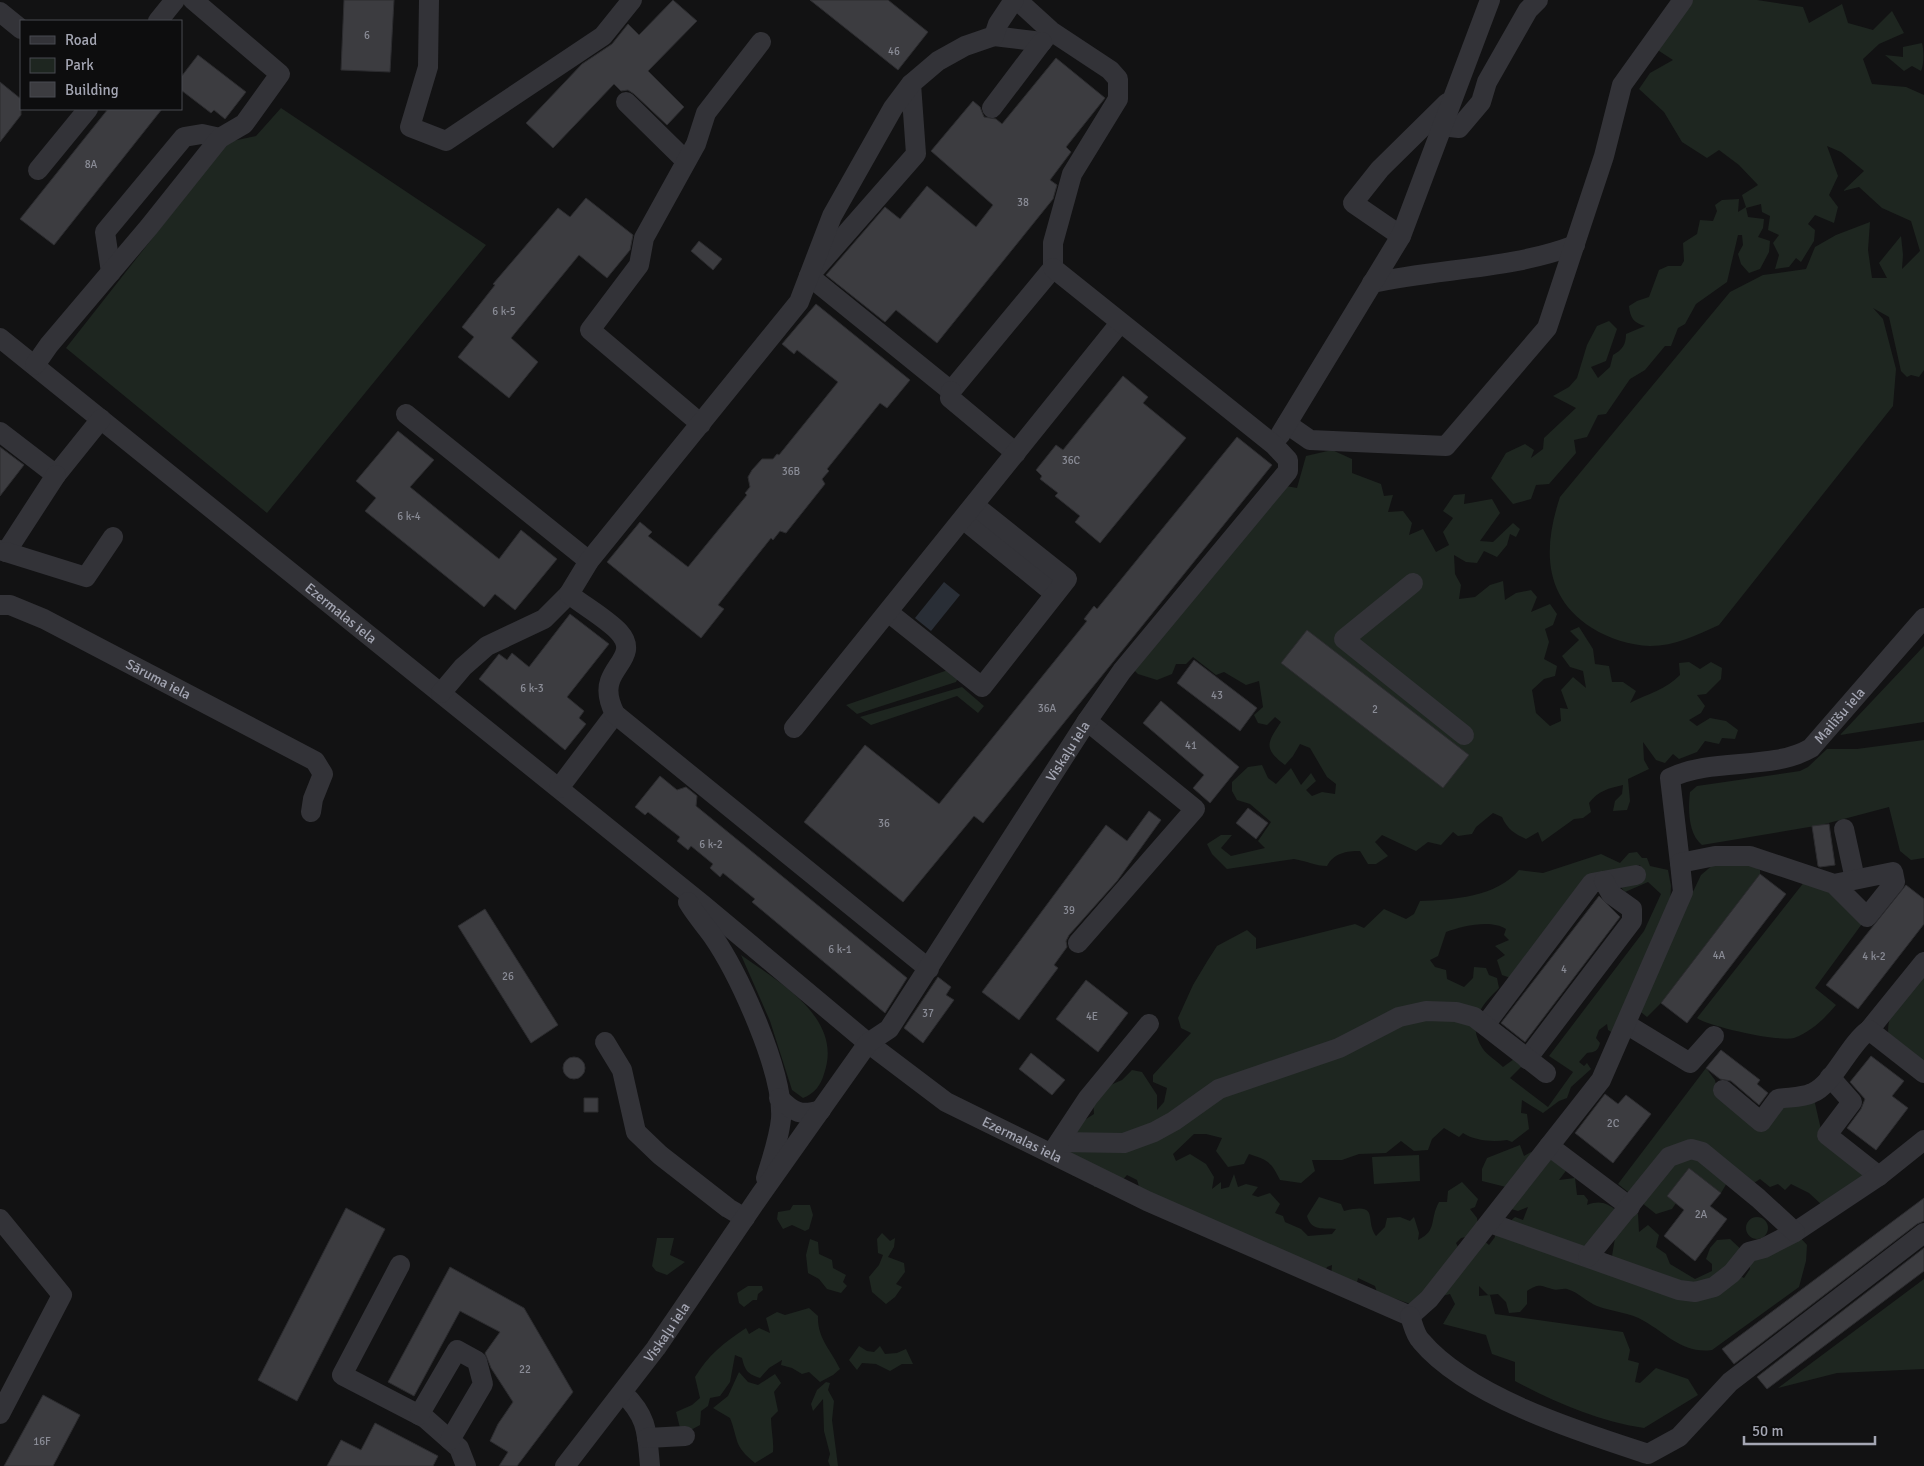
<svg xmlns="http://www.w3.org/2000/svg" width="1924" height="1466" viewBox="0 0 1924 1466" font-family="Signika,sans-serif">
<rect width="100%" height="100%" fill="#121213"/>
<path fill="#1e2620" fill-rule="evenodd" d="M1688,0H1757L1803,7L1809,23L1842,4L1848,23L1873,30L1892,11L1904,33L1879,44L1863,59L1872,84L1906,87L1924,95V370L1919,377L1911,375L1907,377L1901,371L1889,317L1873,308L1883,319L1896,369L1893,406L1719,625C1697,635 1675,646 1650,646C1629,645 1610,639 1592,628C1543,597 1543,548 1560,497L1730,292L1763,275L1806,269L1815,247L1836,235L1870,222L1868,250L1872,278H1887L1879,263L1901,236L1903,255L1902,269L1920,251L1911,221L1882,208L1859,187L1843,191L1864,171L1841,152L1827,146L1838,176L1829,195L1838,207L1834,223L1815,215L1808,224L1815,230L1814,241L1801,262L1796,258L1789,267L1775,269L1779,255L1773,243L1779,235L1768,230L1770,216L1762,212L1761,204L1746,208L1748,217L1764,219L1763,228L1758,237L1770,241L1769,252L1760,269L1749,273L1741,264L1738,254L1743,245L1742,235H1738L1727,282L1696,304L1685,324L1678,328L1671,346H1665L1645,370L1630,379L1606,414L1598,415L1587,437L1574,440L1576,453L1549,484L1536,485L1531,499L1513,504L1491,478L1506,453L1525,444L1534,450L1531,458L1543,449L1544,438L1576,408L1553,396L1569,387L1577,378L1587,345L1597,326L1609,321L1617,329L1606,361L1591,367L1598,378L1610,367L1613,355C1622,350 1626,345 1626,334L1645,326C1634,323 1630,318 1629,306L1637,301L1649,297L1659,270L1668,266H1681L1684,261L1683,243L1697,234L1700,220L1713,221L1717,211L1715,205L1722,200L1739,199L1738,212L1746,207L1742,195L1758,185L1739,165L1719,150L1707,158L1682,142L1664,112L1639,89L1650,73L1673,60L1653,47Z
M1922,43C1924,50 1924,65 1921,71L1912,66L1904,71L1885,55L1903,57V47Z
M281,108L486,245L267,513L66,348L228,142L256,136Z
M1332,450L1352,459V473L1381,484L1384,496L1393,495L1388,512L1403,511L1412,523L1409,535L1423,529L1436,552L1449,545L1443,532L1453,518L1443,511L1454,495L1465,494L1464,504L1492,499L1500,513L1480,541L1493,542L1513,523L1520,529L1516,537L1510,534L1507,545L1497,557L1484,551L1477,563L1466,562L1454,555L1455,574L1461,585L1459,599L1475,597L1490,585L1503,581L1505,600L1516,593L1531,590L1537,597L1531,612L1550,604L1557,614L1553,625L1545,629L1549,642L1544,659L1557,666L1555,676L1544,679L1532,690L1536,713L1550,726L1561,721L1560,708L1568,709L1561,690L1573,677L1586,688L1583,671L1570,667L1562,656L1579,640L1570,631L1579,627L1593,649L1595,664L1609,666L1612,682H1623L1636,691L1630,703C1647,694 1667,689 1680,675L1679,663L1689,662L1700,669L1711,662L1722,668L1721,679L1706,694L1697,695L1705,706L1701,713L1689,720L1697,726L1710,718L1726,721L1738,730L1735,739L1722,738L1719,744L1705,741L1697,752L1679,759L1673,754L1665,763L1656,760L1643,742L1644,760L1649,769L1628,779L1630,801L1627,810L1613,811L1615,801L1622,794L1623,785C1609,788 1598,791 1589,803L1591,812L1583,818L1574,819L1542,842L1538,832L1526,839C1515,834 1507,829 1502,817L1493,813L1476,827L1472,834L1458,836L1453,832L1441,845L1428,842L1416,851L1382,835L1375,842L1388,856L1376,864H1368L1360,851C1346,851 1334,853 1327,866C1315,866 1307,861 1294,859L1227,869L1212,854L1207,844L1221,835H1232L1221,848L1231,856L1265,848L1258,841L1271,822L1250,804L1237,800L1232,791V782L1248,767L1262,765L1268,778L1276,784L1291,768L1301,785L1311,773L1316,781L1306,790L1312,796L1322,792L1335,794L1336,784L1327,777L1310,748L1300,744L1293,756L1285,765C1263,748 1267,743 1281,722L1275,717L1267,725L1258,723L1254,715L1263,707L1259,681L1246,685L1224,672L1216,675L1193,657L1186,664H1176L1172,674L1157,680L1138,674L1130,666L1286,486L1297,488L1306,456Z
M1924,646V722L1840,735Z
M948,670L958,678L956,682L857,714L846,705Z
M962,687L984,706L978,713L957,696L871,725L860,717Z
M1924,740V858L1911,860L1900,851L1889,807L1821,825L1702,845C1688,834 1688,809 1690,792L1697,786L1800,771L1808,767L1827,749H1857Z
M1637,852L1642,858H1647L1650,866L1668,870L1671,886L1670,904L1615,1034L1608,1030L1607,1024L1599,1030L1596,1038L1600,1043C1598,1051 1595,1052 1587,1053L1579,1062L1584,1066L1587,1063L1591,1069L1571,1087L1567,1098L1559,1101L1543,1113L1522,1100L1521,1113L1527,1114L1529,1129L1512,1142L1507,1140C1493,1142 1475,1141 1463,1133L1459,1137L1444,1128L1432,1139L1428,1150L1414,1151L1401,1141L1386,1153L1359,1154L1342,1160H1312L1315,1171L1301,1183L1280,1180C1271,1162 1268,1160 1249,1154L1244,1164L1228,1167L1216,1151L1222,1138L1206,1134H1194L1173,1154L1176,1161L1190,1154L1206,1164L1214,1177L1212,1189L1221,1182V1189L1229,1187L1234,1174L1238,1187L1246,1184L1258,1187L1252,1195L1258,1197L1270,1193L1280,1204L1275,1213L1283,1216L1285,1222L1301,1229L1308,1236L1332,1234L1336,1229C1323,1228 1311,1231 1307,1216L1319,1197L1341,1204L1344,1211C1381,1202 1364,1220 1376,1236L1385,1227L1387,1218L1400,1217L1410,1221L1414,1217L1419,1233L1418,1240C1438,1230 1429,1220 1439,1202H1447L1448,1191L1462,1182L1478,1199L1475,1207L1470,1209L1477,1218L1478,1226L1470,1236L1461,1238L1456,1243L1459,1249L1483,1240L1489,1245L1495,1237L1494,1228L1506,1225L1515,1217L1523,1220L1528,1207L1518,1211L1511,1209L1510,1188L1482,1181V1169L1487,1158L1520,1145L1524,1156L1531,1152C1539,1160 1548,1160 1560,1159L1568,1168L1559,1180L1575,1178L1577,1195H1584L1588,1200L1587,1205C1600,1200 1607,1203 1617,1211L1588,1247L1612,1256L1615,1238L1631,1212L1638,1214L1639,1232L1648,1225L1659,1235L1656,1247L1666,1254L1670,1264L1695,1279L1712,1271V1264L1706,1259L1710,1248L1717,1240L1730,1239L1745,1253L1736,1274L1744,1278L1750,1269L1749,1264L1798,1235L1807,1245L1806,1261L1799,1287L1712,1350C1683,1354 1667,1334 1644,1321C1630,1312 1612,1312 1597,1306C1587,1302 1578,1292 1567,1289C1562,1288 1557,1291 1552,1289C1540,1286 1540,1283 1527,1291V1304L1520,1312L1509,1313L1506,1302L1498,1294L1488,1295L1479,1286V1296L1490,1295L1495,1314L1623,1332L1630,1350L1628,1360L1639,1363L1635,1382L1640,1383L1656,1368L1688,1379L1698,1395L1644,1428C1598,1421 1556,1403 1515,1381V1362L1492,1354L1486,1335L1443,1324L1455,1304L1450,1294L1410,1304L1377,1292L1375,1286L1358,1278L1356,1287L1331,1277L1332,1265L1327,1267L1324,1273L1141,1193L1137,1180L1127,1175C1121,1184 1105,1186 1094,1187V1181L1075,1175L1073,1176L1063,1156L1072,1128L1094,1114L1093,1100L1108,1086L1122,1080L1132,1070L1142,1072L1157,1095V1110L1164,1102L1167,1088L1153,1082V1075L1191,1033L1181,1028L1178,1018L1193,985L1208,960L1217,946L1247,930L1256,938V949L1355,924L1364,928L1384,909L1406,919L1414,914L1420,901C1452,900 1497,897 1519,870L1543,873L1601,854L1620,863L1629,853ZM1640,865L1643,879L1619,885L1625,892L1648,882L1661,894L1644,931L1549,1056L1573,1072L1548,1107L1510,1078L1522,1066L1514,1059L1503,1067C1497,1061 1487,1055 1483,1049C1466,1023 1481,1006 1499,988L1497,978L1489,975L1486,968L1474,967L1473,978L1464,987L1447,979L1446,970L1435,967L1430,960L1438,956L1446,932C1462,926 1491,919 1506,929L1504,935L1509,940L1495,946L1505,955L1497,960L1502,975L1511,978L1592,876Z
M1748,862L1760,870V874L1661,1003L1647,1017L1637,1009L1701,875L1714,864Z
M1805,881L1841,893L1867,917L1815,988L1836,1005C1825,1018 1811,1032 1794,1038C1779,1042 1710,1027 1697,1018Z
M741,955C779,982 844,1018 824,1074C821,1085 814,1094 803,1098L792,1090L770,1021Z
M1924,972V1064L1889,1038C1883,1011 1908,991 1924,972Z
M1706,1068L1715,1080L1717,1090L1754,1120L1783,1102L1814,1099L1822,1134L1870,1175L1822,1205L1809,1193L1791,1184L1785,1190L1778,1184L1770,1187L1760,1179L1754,1183L1728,1181L1721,1193L1689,1168L1667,1196L1676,1203L1672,1209L1656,1214L1618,1184Z
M1419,1155L1420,1181L1374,1184L1372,1157Z
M793,1205H810L813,1215L809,1229L805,1231L792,1225L783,1229L777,1219L778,1212L790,1210Z
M1746 1228a11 11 0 1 1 22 0a11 11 0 1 1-22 0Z
M882,1233L890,1241L895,1238L894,1247L888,1257L904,1263L905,1272L896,1284L902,1287L895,1297L886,1304L872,1292L869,1277L879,1265L883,1255L878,1253L877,1239Z
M657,1238H674L670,1255L685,1262L667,1275L656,1271L652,1266Z
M810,1239L818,1242L819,1254L832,1260L833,1268L846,1275L843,1282L847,1286L841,1293L827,1289L819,1279L808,1273L806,1255Z
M1924,1279V1369L1837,1373L1778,1388Z
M748,1286H762L763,1290L758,1294L757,1300H753L744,1307L739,1303L737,1293Z
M809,1308L818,1316C817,1338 831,1350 840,1369L833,1375L820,1382L809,1372L802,1374L792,1368L781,1365L782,1360L769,1368L760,1378C748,1374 745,1371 742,1358L735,1355L730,1382L720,1396L710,1398L708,1406L701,1411L700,1425L689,1431L680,1428L676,1412L692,1405L700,1398L695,1377C708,1355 725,1342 746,1328L749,1334L759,1328L770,1333L766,1318L777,1312L785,1315Z
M859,1346L867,1351L874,1352L880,1346L885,1354L897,1353L906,1349L913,1364H902L890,1371L876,1364L862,1363L857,1370L849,1360Z
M739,1372L748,1382L758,1385L775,1374L781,1383L774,1392L778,1411L771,1418C771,1430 774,1441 773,1452L755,1463C733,1445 739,1441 730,1418L713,1408L728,1396Z
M826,1382L830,1383L828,1390L834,1401L832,1420L838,1466H830L828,1461L830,1454L824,1431L823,1399L813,1411L811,1404L817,1390Z"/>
<path fill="#292e36" d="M944,582L960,595L931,631L915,618Z"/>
<path fill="#3c3c40" stroke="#2c2c2f" d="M344,0H394L390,72L341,70Z
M673,0L697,21L648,71L684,107L667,125L634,94L628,90L621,91L614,84L553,148L526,123L582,64L612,44L628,24L639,35Z
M810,0H888L928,32L898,70Z
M198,55L246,92L225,119L214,110L211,113L181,90V77Z
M1056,58L1105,98L1066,147L1071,152L1050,180L1057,185L1053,199L937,343L896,310L885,322L826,275L885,207L900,219L927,186L976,227L993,205L931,151L973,101L980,107L984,117L996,119L1002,124Z
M0,82L21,99V115L0,142Z
M108,109H162L54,245L20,219Z
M586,198L633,235L630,250L607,278L579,255L511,338L538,362L509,398L458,357L474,337L462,327L495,285L493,284L558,208L570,217Z
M699,241L722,259L713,270L691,251Z
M816,304L910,380L887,408L880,403L827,469L829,471L822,479L825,484L786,533L780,531L773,540L771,538L718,605L724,609L701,638L607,562L640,522L652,532L648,536L688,567L747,495L745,493L750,487L748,477L752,470L762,459H773L777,454L779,455L838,382L797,350L794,354L782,344Z
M1123,376L1148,397L1143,403L1186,438L1100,543L1075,522L1080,516L1055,496L1058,493L1040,479L1042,476L1036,470L1056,445L1063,450Z
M398,431L434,460L410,487L453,522L499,559L521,530L557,559L515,610L495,594L484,607L365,511L376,498L356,481Z
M1237,437L1272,465L983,823L974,816L903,902L804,822L865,745L939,804L1087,621L1084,619L1094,606L1097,609Z
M0,447L24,465L0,496Z
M570,614L609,644L567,697L584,711L579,718L586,724L565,750L479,679L499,654L507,660L512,653L529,667Z
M1307,630L1469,755L1443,788L1281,663Z
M1194,660L1257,708L1240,731L1177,683Z
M1161,701L1239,767L1210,803L1193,788L1204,775L1143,723Z
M660,776L677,790L686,787L697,796L696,806L907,978L885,1013L752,902L755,899L723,873L720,877L710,868L713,864L691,846L688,850L677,841L680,837L648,812L645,815L635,807Z
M1248,808L1268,823L1256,839L1236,823Z
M1149,811L1161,820L1117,881L1069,935L1066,941L1067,947L1054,965L1058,968L1019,1020L982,992L1106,825L1127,841Z
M1829,824L1835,865L1820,867L1818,866L1812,826Z
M1760,874L1786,894L1687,1023L1661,1003Z
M1906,885L1924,899V924L1858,1009L1826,985Z
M1599,896L1620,917L1525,1042L1501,1023Z
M485,909L558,1025L531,1043L458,926Z
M938,977L951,987L946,995L954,1000L923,1043L904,1028Z
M1086,980L1128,1013L1098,1052L1056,1019Z
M1721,1050L1760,1080L1757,1084L1768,1093L1759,1105L1731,1081L1720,1079L1706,1068Z
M1031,1053L1065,1080L1052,1095L1019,1069Z
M1871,1056L1904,1081L1892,1096L1908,1108L1876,1150L1847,1128L1861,1109L1865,1099L1850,1082Z
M563 1068a11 11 0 1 1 22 0a11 11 0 1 1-22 0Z
M1605,1094L1618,1104L1626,1095L1651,1114L1613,1163L1575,1133Z
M584,1098H598V1112H584Z
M1689,1168L1721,1193L1710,1206L1727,1219L1695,1261L1664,1236L1684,1210L1667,1196Z
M1924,1198V1221L1917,1224L1734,1364L1722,1349Z
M346,1208L385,1229L297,1401L258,1380Z
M1924,1248V1271L1767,1389L1757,1377Z
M450,1267L524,1308L573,1392L517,1466H499L508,1452L490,1441L498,1424L513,1402L491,1368L485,1353L500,1332L460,1311L414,1396L388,1382Z
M43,1395L80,1415L53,1466H4Z
M375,1423L438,1456L433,1466H327L341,1440L361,1450Z"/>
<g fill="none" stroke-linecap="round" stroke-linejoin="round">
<g stroke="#333338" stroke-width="20">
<path d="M429,0L428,67L410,127L446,141L603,36L632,0"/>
<path d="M0,12L21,29"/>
<path d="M158,21L175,0"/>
<path d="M994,36L1042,42L1049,33"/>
<path d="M911,84L916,154L809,276L951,391L1053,268V243L1072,174L1118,99V79L1110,70L1051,31L1017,0"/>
<path d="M626,102L686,161"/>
<path d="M992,108L1042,42"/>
<path d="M1441,126L1459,128L1481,102L1487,82L1528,10L1538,0"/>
<path d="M38,170L88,109"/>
<path d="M1401,236L1353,203L1380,169L1447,103"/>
<path d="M111,272L105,232L184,137L202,134L220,138"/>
<path d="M1372,283C1440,268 1509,270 1575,245"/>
<path id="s1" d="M0,338L702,904L868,1043L946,1102L1147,1201L1410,1316"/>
<path d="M35,365L49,345L149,227L220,138L244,124L280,74L193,0"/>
<path d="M951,391L950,398L1016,453"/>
<path d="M406,414L589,561"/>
<path d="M701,424L590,330L639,265L644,238L696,144L706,113L761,42"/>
<path d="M1287,424L1310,440L1446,446L1547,328L1604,156L1622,85L1683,0"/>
<path d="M0,432L56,475L101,419"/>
<path d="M1280,435L1401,236L1490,0"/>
<path d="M963,519L1055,594"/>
<path d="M0,550L6,552L56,475"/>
<path d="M6,552L86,577L113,537"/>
<path d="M1413,583L1344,639L1464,735"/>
<path id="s2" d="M0,605H10L44,619L315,761L323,774L313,799L311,812"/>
<path d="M888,612L982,687L1067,579L974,505"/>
<path d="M441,693L463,667L487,646L544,619L569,594"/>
<path d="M794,728L1120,323"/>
<path d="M559,788L615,714"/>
<path d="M1844,829L1855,879"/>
<path id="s3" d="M1680,863L1670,778C1713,757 1772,771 1811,748L1924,618"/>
<path d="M688,902C695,914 704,924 712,935C739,974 784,1072 781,1119C779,1139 772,1158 766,1178"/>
<path d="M1078,943L1195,809L1087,721"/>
<path d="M929,969L615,714C610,704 606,692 610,681C616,663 637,652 619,632C607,619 584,606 569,594L589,561L799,302L832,216L893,108L911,84L938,61L965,46L994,36L998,24L1014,0"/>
<path d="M1626,1024L1690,1063L1714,1036"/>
<path d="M1485,1025L1592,883L1636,875"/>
<path d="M1869,1030L1924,962"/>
<path d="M605,1042L622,1070L636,1132L660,1155L728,1208L745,1218"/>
<path d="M1527,1059L1632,921V909L1611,894L1604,881"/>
<path d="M1830,1077L1852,1102L1827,1135L1879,1176"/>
<path d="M1723,1090L1761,1122L1778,1099C1788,1097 1802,1098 1812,1093C1833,1085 1849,1044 1869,1030L1924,1073"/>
<path d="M779,1098C794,1113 801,1116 821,1110"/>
<path d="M1060,1142L1124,1143L1154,1132L1174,1121L1219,1089L1339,1048L1399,1017L1426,1011L1456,1012L1474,1017L1546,1073"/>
<path d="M1549,1146L1630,1207"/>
<path d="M1053,1151L1088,1098L1149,1024"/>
<path d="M0,1219L62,1295L0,1414"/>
<path d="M1490,1223L1679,1290L1695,1292L1714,1287L1732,1273L1749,1252L1764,1248L1795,1232L1879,1176L1924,1140"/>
<path d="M1588,1257L1669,1157L1691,1149L1702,1152L1758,1198L1795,1232"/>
<path d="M400,1265L342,1375L425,1418L459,1448L466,1466"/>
<path d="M1410,1316L1429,1299L1601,1080L1683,892L1680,863L1715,856H1750L1834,884L1893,872L1895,882L1867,917L1834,884"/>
<path d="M1410,1316C1413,1324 1415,1335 1421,1341C1468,1397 1580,1432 1648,1454L1679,1437L1730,1382L1924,1233"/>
<path d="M623,1393C648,1417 647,1433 650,1466"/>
<path d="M419,1415L457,1350L477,1361L483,1384L450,1440"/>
<path d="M647,1438L685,1436"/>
<path id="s4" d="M565,1466L656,1348L761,1194L868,1043L889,1029L1087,721L1122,671L1288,471V460L1274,445L1053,268"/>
</g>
</g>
<g text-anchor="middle" stroke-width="4" stroke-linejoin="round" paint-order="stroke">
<g font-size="11" fill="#8a8c96">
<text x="367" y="39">6</text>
<text x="894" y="55">46</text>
<text x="91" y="168">8A</text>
<text x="1023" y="206">38</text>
<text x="504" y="315">6 k-5</text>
<text x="1071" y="464">36C</text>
<text x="791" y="475">36B</text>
<text x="409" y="520">6 k-4</text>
<text x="532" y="692">6 k-3</text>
<text x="1217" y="699">43</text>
<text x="1047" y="712">36A</text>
<text x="1375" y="713">2</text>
<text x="1191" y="749">41</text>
<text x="884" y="827">36</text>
<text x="711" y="848">6 k-2</text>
<text x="1069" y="914">39</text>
<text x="840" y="953">6 k-1</text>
<text x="1719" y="959">4A</text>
<text x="1874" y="960">4 k-2</text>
<text x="1564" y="973">4</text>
<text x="508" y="980">26</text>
<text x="928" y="1017">37</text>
<text x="1092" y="1020">4E</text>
<text x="1613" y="1127">2C</text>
<text x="1701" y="1218">2A</text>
<text x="525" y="1373">22</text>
<text x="42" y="1445">16F</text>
</g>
<g font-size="14" fill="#a4a6b3" stroke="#0d0d0e">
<text dy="5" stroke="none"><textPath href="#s1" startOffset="438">Ezermalas iela</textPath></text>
<text dy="5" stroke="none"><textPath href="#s2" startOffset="176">Sāruma iela</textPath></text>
<text dy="5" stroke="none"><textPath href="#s3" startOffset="274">Mailīšu iela</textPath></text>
<text dy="5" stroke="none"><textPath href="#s4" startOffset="876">Viskaļu iela</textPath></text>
<text dy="5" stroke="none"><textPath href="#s1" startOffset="1301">Ezermalas iela</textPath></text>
<text dy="5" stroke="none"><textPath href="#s4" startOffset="168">Viskaļu iela</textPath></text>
</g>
</g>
<rect x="20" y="20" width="162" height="90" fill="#0d0d0e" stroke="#494a50"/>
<rect x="30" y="36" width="25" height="8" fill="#333338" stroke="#494a50"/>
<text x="65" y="45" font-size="15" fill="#a4a6b3">Road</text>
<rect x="30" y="58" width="25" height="15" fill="#1e2620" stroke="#494a50"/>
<text x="65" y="70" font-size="15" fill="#a4a6b3">Park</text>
<rect x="30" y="82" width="25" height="15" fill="#3c3c40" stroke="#494a50"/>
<text x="65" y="95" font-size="15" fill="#a4a6b3">Building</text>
<path d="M1744 1436v8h131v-8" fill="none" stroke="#a4a6b3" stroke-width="2.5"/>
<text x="1752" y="1436" font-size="15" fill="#a4a6b3" stroke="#0d0d0e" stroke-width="4" paint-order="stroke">50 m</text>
</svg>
